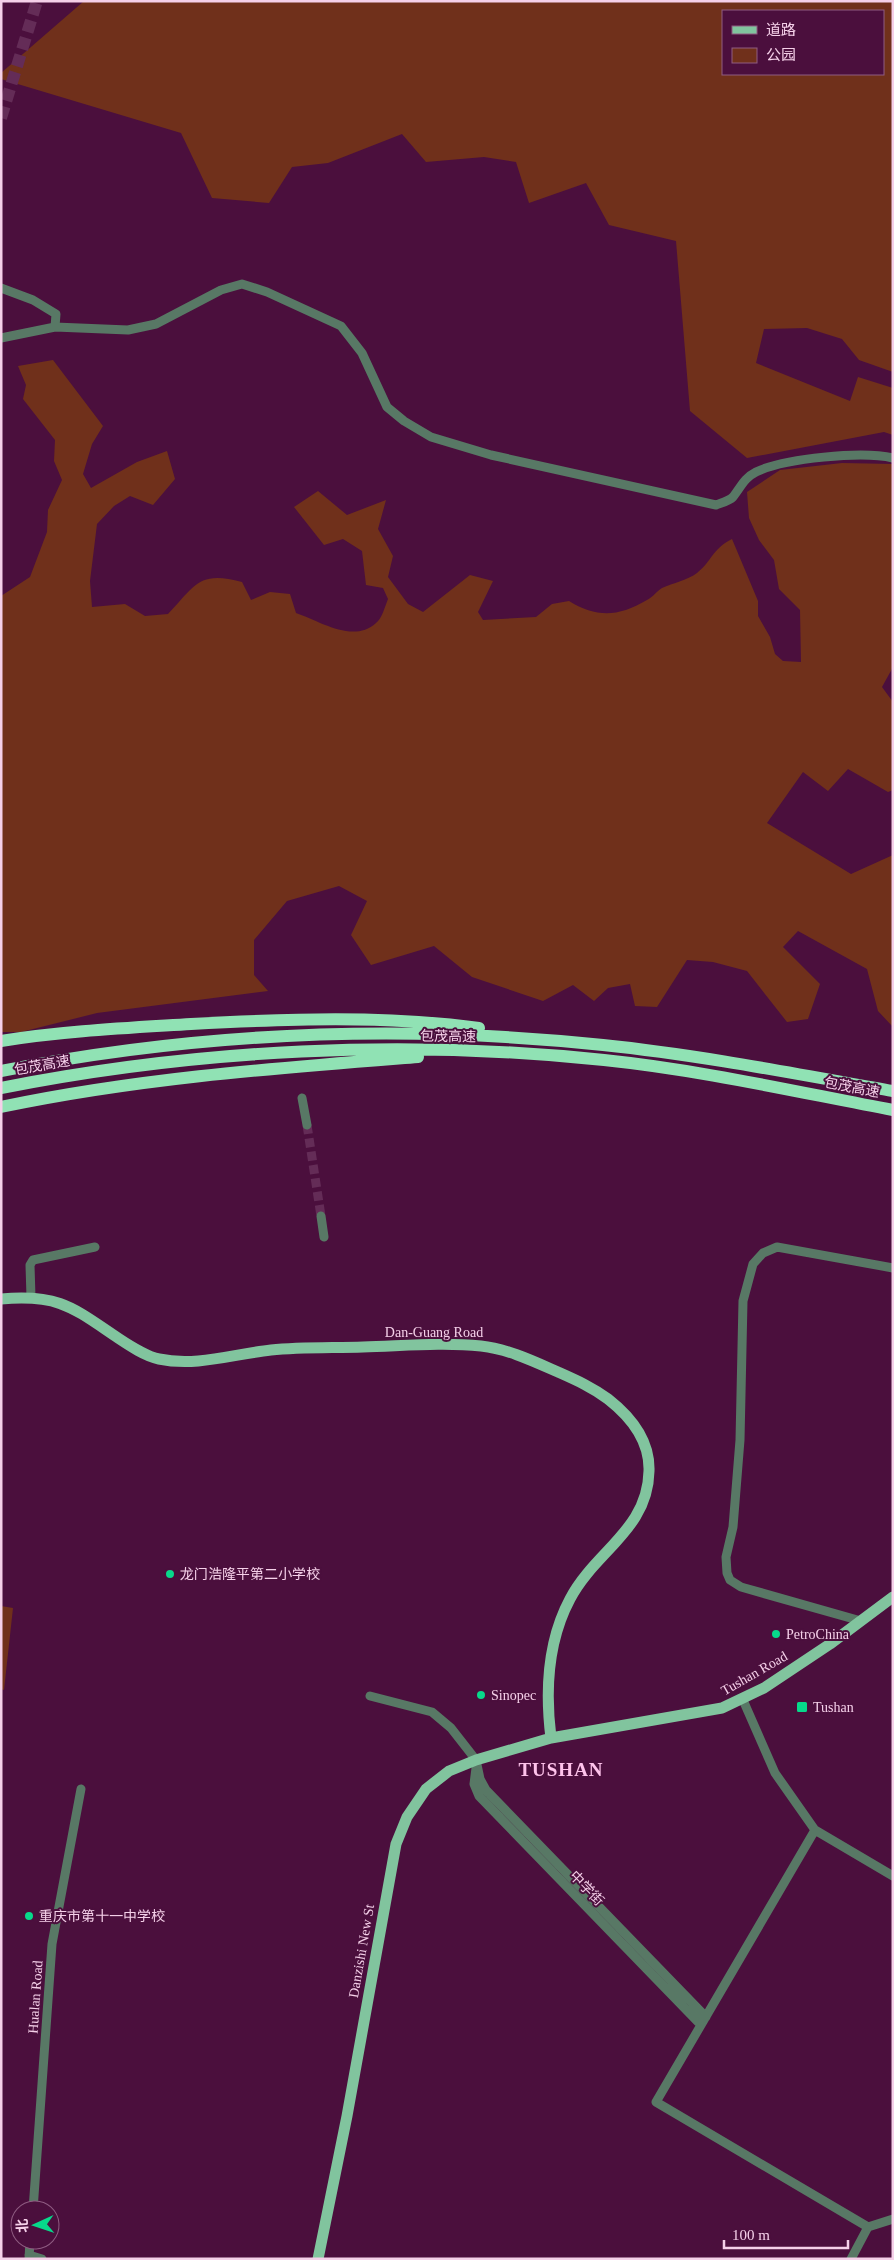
<svg xmlns="http://www.w3.org/2000/svg" width="894" height="2260" viewBox="0 0 894 2260" font-family="'Times New Roman','Noto Sans SC',serif">
<rect width="100%" height="100%" fill="#4b0f3d"/>
<path fill="#70301b" fill-rule="evenodd" d="M84,1H893V372L859,360L842,339L807,328L764,329L756,363L850,401L858,377L893,388V435L884,432L747,458L690,411L676,241L609,225L586,183L529,203L516,162L484,157L426,162L402,134L328,163L292,167L269,203L212,198L181,133L1,79V73ZM723,11H883V74H723Z
M53,360L103,426L92,444L83,474L91,488L137,462L167,451L175,479L153,505L130,496L114,506L97,524L90,581L92,607L125,604L145,616L168,614C195,586 198,570 242,582L251,600L270,592L290,594L296,613C320,621 353,644 376,623C382,619 385,606 388,599L383,588L366,585L362,551L343,539L324,545L294,507L318,491L347,515L386,500L378,529L393,556L388,577L408,604L423,612L470,575L493,581L478,612L483,620L536,617L552,604L569,601C597,618 618,617 647,600C653,597 657,591 662,588C673,583 688,580 697,573C713,560 711,550 732,539L758,601V616L770,637L775,654L783,661L801,662L800,610L779,589L774,560L759,540L749,518L747,492L780,470L842,463L893,464V667L882,687L893,702V790L888,792L848,769L828,791L803,772L767,823L851,874L893,855V1027L878,1011L867,969L798,931L783,947L820,984L808,1019L787,1022L747,971L713,962L687,960L657,1007L635,1006L630,984L608,988L594,1001L573,985L543,1001L472,977L434,946L371,965L351,935L367,901L339,886L287,901L254,940V975L268,991L97,1013L21,1032H1V596L30,577L47,532L48,510L62,480L54,461L55,440L23,399L26,385L18,366Z
M1,1606L13,1608L4,1690L1,1689Z"/>
<g fill="none" stroke-linecap="round" stroke-linejoin="round">
<path stroke="#642c57" stroke-width="9" stroke-dasharray="9 4.5" stroke-linecap="butt" d="M307,1125L321,1216"/>
<path stroke="#642c57" stroke-width="12" stroke-dasharray="12 6" stroke-linecap="butt" d="M1,118L37,1"/>
<path stroke="#587865" stroke-width="9" d="M1,288L33,300L56,314L55,327
M1,338L55,327L128,330L156,324L221,290L242,284L267,292L341,326L362,353L387,407L404,421L431,437L491,455L716,505C721,503 729,501 733,497C741,487 744,478 756,472C785,458 862,451 893,458
M302,1098L307,1125
M321,1216L324,1237
M31,1297L30,1265L33,1260L95,1247
M861,1621L741,1587L730,1580L727,1573L726,1557L733,1527L740,1440L743,1301L753,1264L763,1253L777,1247L893,1268
M370,1696L432,1712L451,1728L476,1760L480,1779L486,1790L706,2017
M743,1700L775,1773L815,1830
M476,1768L474,1784L479,1796L701,2025
M33,2210L52,1944L81,1789
M868,2227L656,2102L815,1830L893,1876
M29,2255L42,2259
M29,2259L30,2240
M851,2259L868,2227L893,2219"/>
<path stroke="#81c49e" stroke-width="11" d="M1,1299C59,1294 72,1307 118,1338C130,1346 145,1356 159,1359C196,1367 234,1354 271,1350C301,1347 333,1348 363,1347C402,1346 442,1342 481,1346C508,1349 533,1361 558,1372C576,1380 592,1387 608,1399C631,1417 650,1440 649,1471C648,1530 595,1551 570,1599C547,1642 545,1690 551,1738
M318,2259L347,2116L396,1844L407,1817L426,1789L449,1771L476,1760L551,1738L722,1708L764,1688L830,1644L893,1597"/>
<path stroke="#90e2b4" stroke-width="12" d="M1,1041C63,1031 128,1028 191,1024C287,1019 384,1015 479,1028
M1,1071C199,1032 403,1024 603,1045C700,1055 797,1074 893,1091
M1,1088C198,1049 404,1039 604,1060C701,1070 797,1092 893,1110
M1,1107C139,1078 278,1068 418,1057"/>
</g>
<g fill="#07d98b" stroke="#4b0f3d" stroke-width="2">
<circle cx="170" cy="1574" r="5"/>
<circle cx="776" cy="1634" r="5"/>
<circle cx="481" cy="1695" r="5"/>
<rect x="796" y="1701" width="12" height="12" rx="2.5"/>
<circle cx="29" cy="1916" r="5"/>
</g>
<g text-anchor="middle" stroke-width="4" stroke-linejoin="round" paint-order="stroke">
<g font-size="14" fill="#f5d0e9" stroke="#4b0f3d">
<text transform="translate(448 1036) rotate(1)" y="5">包茂高速</text>
<text transform="translate(42 1065) rotate(-10)" y="5">包茂高速</text>
<text transform="translate(852 1087) rotate(11)" y="5">包茂高速</text>
<text x="434" y="1337">Dan-Guang Road</text>
<text transform="translate(754 1673) rotate(-30)" y="5">Tushan Road</text>
<text transform="translate(587 1888) rotate(46)" y="5">中学街</text>
<text transform="translate(361 1951) rotate(-80)" y="5">Danzishi New St</text>
<text transform="translate(35 1997) rotate(-86)" y="5">Hualan Road</text>
</g>
<g font-size="14" fill="#f5d0e9" stroke="#4b0f3d" text-anchor="start">
<text x="180" y="1579">龙门浩隆平第二小学校</text>
<text x="786" y="1639">PetroChina</text>
<text x="491" y="1700">Sinopec</text>
<text x="813" y="1712">Tushan</text>
<text x="39" y="1921">重庆市第十一中学校</text>
</g>
<g font-size="19" font-weight="bold" letter-spacing="1" fill="#fec3eb" stroke="#4b0f3d">
<text x="561" y="1776">TUSHAN</text>
</g>
</g>
<rect width="894" height="2260" fill="none" stroke="#f5d0e9" stroke-width="5"/>
<rect x="722" y="10" width="162" height="65" fill="#4b0f3d" stroke="#8f5c82"/>
<rect x="732" y="26" width="25" height="8" fill="#81c49e" stroke="#8f5c82"/>
<text x="766" y="35" font-size="15" fill="#f5d0e9">道路</text>
<rect x="732" y="48" width="25" height="15" fill="#70301b" stroke="#8f5c82"/>
<text x="766" y="60" font-size="15" fill="#f5d0e9">公园</text>
<g transform="translate(35 2225) rotate(267)"><circle r="24" fill="#4b0f3d" stroke="#8f5c82"/>
<path d="M0-4L9 19L0 12L-9 19Z" fill="#07d98b"/>
<text y="-8" font-size="14" font-weight="bold" text-anchor="middle" fill="#f5d0e9">北</text>
</g>
<path d="M724 2240v8h124v-8" fill="none" stroke="#f5d0e9" stroke-width="2.5"/>
<text x="732" y="2240" font-size="15" fill="#f5d0e9" stroke="#4b0f3d" stroke-width="4" paint-order="stroke">100 m</text>
</svg>
